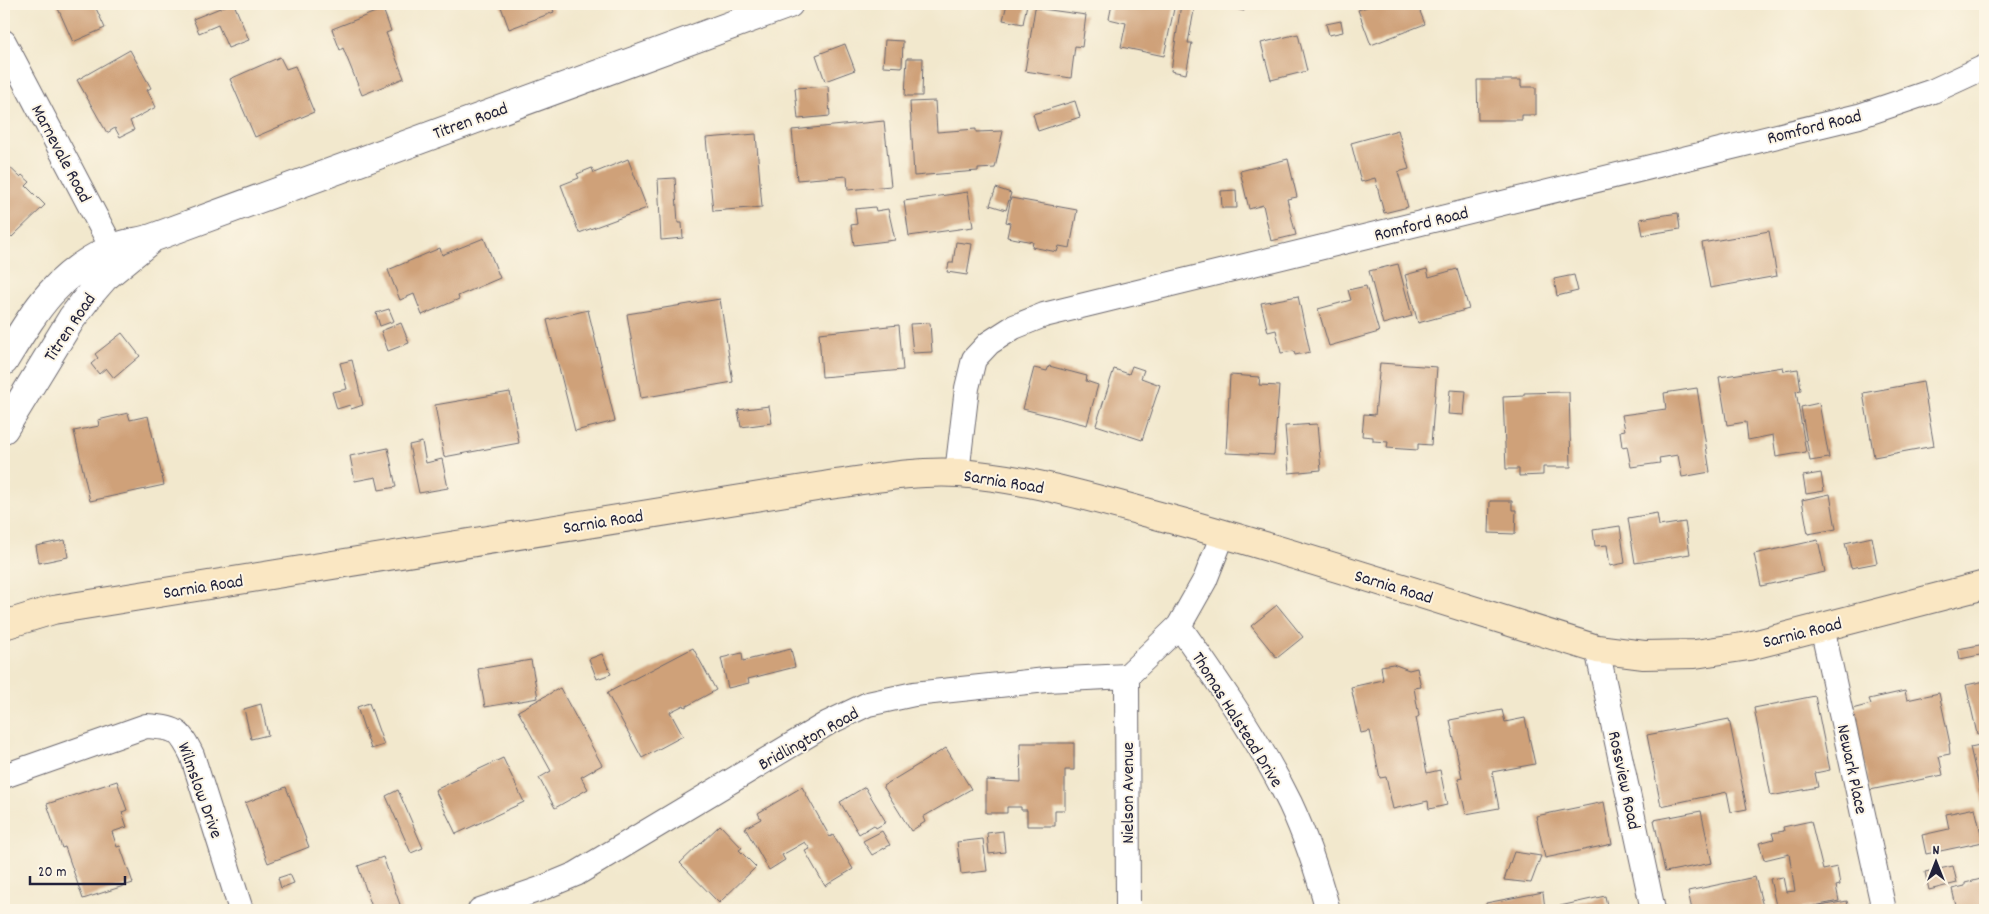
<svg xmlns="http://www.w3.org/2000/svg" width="1989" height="914" viewBox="0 0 1989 914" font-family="Dekko,sans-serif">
<rect width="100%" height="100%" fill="#fcf5e5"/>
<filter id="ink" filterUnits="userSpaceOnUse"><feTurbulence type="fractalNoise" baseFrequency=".02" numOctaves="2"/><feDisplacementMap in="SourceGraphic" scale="10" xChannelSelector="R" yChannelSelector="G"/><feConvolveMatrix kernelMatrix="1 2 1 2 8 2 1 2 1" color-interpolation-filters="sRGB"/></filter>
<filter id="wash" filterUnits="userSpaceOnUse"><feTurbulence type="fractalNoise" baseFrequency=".0096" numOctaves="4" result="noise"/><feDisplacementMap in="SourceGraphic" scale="20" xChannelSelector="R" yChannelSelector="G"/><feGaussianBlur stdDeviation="1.12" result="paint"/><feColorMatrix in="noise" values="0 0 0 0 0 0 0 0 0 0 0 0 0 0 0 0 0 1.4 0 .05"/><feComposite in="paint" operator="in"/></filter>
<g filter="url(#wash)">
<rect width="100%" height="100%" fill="#f2e8cd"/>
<g id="blocks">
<path fill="#cfa179" d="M56,4H94L105,28L73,42Z
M230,4H234L249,40L228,48L218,25L199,33L193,19Z
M500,4H551L554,12L509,29Z
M1007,4H1027L1023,24L1003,20Z
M1112,4H1175L1164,56L1121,47L1126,23L1109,19Z
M1181,4L1195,5L1188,43H1192L1186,74L1171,71Z
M1215,4H1246L1244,11Z
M1375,4H1417L1425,24L1371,45L1358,10Z
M1035,8L1086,15L1082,47L1075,46L1071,78L1025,71Z
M383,9L391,31L386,33L404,78L362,95L343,48L340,50L332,29Z
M1341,21L1343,32L1329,35L1326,24Z
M1298,34L1307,71L1271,80L1261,43Z
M885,40L903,41L902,67L883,66Z
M845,44L855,70L825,81L816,55Z
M130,50L151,88L147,90L156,107L130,121L134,130L120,137L115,128L107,133L77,80Z
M280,57L286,69L295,66L314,112L255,137L230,79Z
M907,58H923L922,96H905Z
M1477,80H1521V87H1536V115H1522V120H1478Z
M828,86L830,116L798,119L795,88Z
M935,101L937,132L976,129V132L1003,131L995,168L978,169V171L914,176L910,102Z
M1075,101L1080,117L1038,131L1033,114Z
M884,121L891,186L848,190L847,176L797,180L792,130Z
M1398,130L1409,169L1398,172L1408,207L1384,213L1375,178L1361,182L1351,143Z
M756,134L762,207L713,211L706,138Z
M628,159L647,208L579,233L561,185L579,178L577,174L592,168L594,173Z
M1288,159L1297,197L1287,199L1296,235L1271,241L1263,205L1249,209L1240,171Z
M4,162L20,177L22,175L30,182L26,186L45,205L12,237L4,229Z
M675,178L678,223H682L683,238L661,240L658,179Z
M996,188L1011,193L1006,210L990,205Z
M1236,190L1237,208H1222L1221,191Z
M968,192L973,227L909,236L904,201Z
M1011,198L1077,210L1070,248L1059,246L1057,252L1032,247L1033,242L1007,237L1010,223L1006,222Z
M875,207L876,211L888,209L895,240L854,245L851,225L857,224L855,209Z
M1678,213L1680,229L1643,235L1640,219Z
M1769,231L1777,276L1710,288L1702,243Z
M484,238L500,278L458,296L459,299L422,315L414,294L400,300L388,270L440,248L442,255Z
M956,242L972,244L967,275L947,272L949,263H953Z
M1398,264L1412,316L1383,324L1369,271Z
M1427,269L1429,277L1457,269L1469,309L1418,323L1405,275Z
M1574,275L1578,291L1557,296L1554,279Z
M1366,286L1379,332L1329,346L1318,309L1351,300L1348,290Z
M1298,296L1310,352L1295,355L1294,351L1281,353L1276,330L1268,332L1261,303Z
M720,299L733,382L641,398L627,314Z
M389,309L394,321L380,326L376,313Z
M588,310L615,421L575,431L547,320Z
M401,323L409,343L388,351L381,331Z
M930,323L932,352L913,353L910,324Z
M899,325L903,370L822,377L819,333Z
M122,333L140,356L114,378L106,368L99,374L91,364L98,358L95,354Z
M352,360L363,405L351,409L350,405L337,409L332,392L347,389L340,363Z
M1380,363L1437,367L1431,445L1418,444V450L1387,448L1388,442L1373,441V437L1362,436L1364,414L1375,415Z
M1049,366L1087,376L1086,381L1098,385L1087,425L1023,409L1034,368L1047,371Z
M1132,366L1144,370L1141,378L1160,385L1142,440L1096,425L1114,369L1129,374Z
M1783,367L1784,371L1798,369L1801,390L1796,391L1806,452L1776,457L1773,435L1748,440L1746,422L1727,425L1719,377Z
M1230,375L1260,377L1259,385L1279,386L1274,455L1226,453Z
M1923,382L1934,446L1874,457L1863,393Z
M1697,388L1710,472L1682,477L1678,455L1659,458L1660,463L1631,467L1627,446L1622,447L1620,431L1625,430L1622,415L1666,409L1664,393Z
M1450,390L1466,391L1464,415L1448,414Z
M510,392L519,443L444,457L435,405Z
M1569,392L1571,467H1543V475L1519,476V469H1506L1503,397L1524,396V393Z
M1819,403L1829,458L1810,461L1801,407Z
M769,406L772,423L741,427L738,410Z
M128,413L130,420L148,416L164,485L90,501L74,431L99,426L98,420Z
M1317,424L1321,470L1289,473L1285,426Z
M422,442L426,463L442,459L448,488L419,493L409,445Z
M388,448L396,487L379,490L376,477L355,481L350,456Z
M1821,473L1824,491L1806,494L1803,476Z
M1830,494L1836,529L1808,534L1802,500Z
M1490,501H1512V510H1516L1515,534L1489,533Z
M1657,513L1659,526L1685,522L1690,554L1635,563L1628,518Z
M1620,526L1625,563L1610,566L1607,545L1595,546L1593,530Z
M1872,537L1877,563L1851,568L1845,543Z
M65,540L68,557L39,563L36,546Z
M1818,540L1825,572L1761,586L1754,554Z
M1277,605L1303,637L1277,658L1251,626Z
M1985,644V654L1960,659L1958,649Z
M693,648L716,690L685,707L684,705L670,712L683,736L642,758L607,693Z
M791,649L795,667L748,679L749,683L728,688L721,658L742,653L743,661Z
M602,654L611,674L597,679L589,659Z
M531,660L538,698L485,707L478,669Z
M1393,664L1409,670L1417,668L1421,687L1414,688L1419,716L1416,718L1427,773L1440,770L1447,805L1429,809L1428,801L1393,809L1386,777L1380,778L1370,731L1361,733L1351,687L1383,680L1381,666Z
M1985,681V732L1977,734L1966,685Z
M560,688L602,765L581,777L588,789L555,808L539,778L551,771L518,711Z
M1905,691L1907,700L1939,693L1950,744H1949L1950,754L1939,756L1943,775L1870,790L1852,709L1871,704L1869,699Z
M1815,696L1830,770L1815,773L1818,787L1771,796L1754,708Z
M369,703L384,745L371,749L357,707Z
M261,704L268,735L251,739L244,709Z
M1502,710L1505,722L1525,718L1535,764L1492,772L1499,808L1466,814L1458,779L1462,778L1450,720Z
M1729,719L1747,809L1731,812L1727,792L1661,806L1647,735Z
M1020,743H1074V770H1065V810H1055V826H1027V810H1021V807H1007V813H986V780L1021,782Z
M1985,744V803L1983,804L1970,747Z
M946,748L971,789L923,817L925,822L911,831L883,786Z
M503,758L524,802L456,834L435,790Z
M117,781L127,810L122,812L127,827L112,832L117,847L120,846L133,883L83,899L65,847L62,848L47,804Z
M286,787L309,847L268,863L245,803Z
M802,787L830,837L833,835L853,869L825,886L805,851L810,849L805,842L782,855L785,860L769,870L745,828L761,819L758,813Z
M865,787L886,822L876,828L874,825L859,834L840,802Z
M398,790L423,848L411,853L386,796Z
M1604,802L1612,844L1545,858L1536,816Z
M1975,808L1983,842L1926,854L1922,835L1949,829L1946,814Z
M1701,811L1712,863L1665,872L1654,820Z
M1811,821L1823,870L1837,867L1840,885L1836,886L1839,901L1794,910H1777L1770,879L1783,877L1786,892L1795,891L1789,854L1764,860L1759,843L1774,839L1772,833L1784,831L1783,827Z
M720,825L742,848L739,850L756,867L719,903L680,863Z
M882,831L890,845L872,855L863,841Z
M1003,831L1005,852L989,854L987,833Z
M983,839L987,871L961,874L957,842Z
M1514,852L1541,856L1531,883L1504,880Z
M383,857L402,910H373L358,866Z
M1953,866L1957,883L1929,890L1925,872Z
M290,874L294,883L281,888L278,878Z
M1755,877L1764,910H1692L1688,891Z
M1985,878V910H1957L1952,889L1965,886V883Z
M1543,892L1545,909L1540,910H1487L1486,903Z
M1605,896L1608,910H1551V908Z
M1847,901L1849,910H1804V909Z"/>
</g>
</g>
<g filter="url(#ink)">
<use href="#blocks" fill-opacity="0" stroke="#6b676e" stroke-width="1"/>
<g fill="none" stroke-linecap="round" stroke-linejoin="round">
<g stroke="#6b676e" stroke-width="26">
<path id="minor" d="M4,42L121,265
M957,473L967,388L974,359L989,343L1014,327L1044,315L1859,116L1933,91L1985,67
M1179,626C1219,683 1259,740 1290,803C1306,837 1318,874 1328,910
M1822,627L1884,910
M1597,649L1653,910
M1127,676L1128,910
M4,776L146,726C176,728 179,729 192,755L241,910
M480,910L540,889L576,874L828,723L868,704L914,694L1046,680L1127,676L1179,626L1205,580L1223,534"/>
</g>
<g stroke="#6b676e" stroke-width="30">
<path id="tertiary" d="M4,361C35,311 55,275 111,249C123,243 139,242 152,238L789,4
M4,429L72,318L91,293L104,278L148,242"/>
</g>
<g stroke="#6b676e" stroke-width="30">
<path id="secondary" d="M4,625L53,610L823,486C867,480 914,470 959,473C1034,479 1106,502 1178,521C1319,560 1458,606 1597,649L1644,655L1695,654L1749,646L1985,585"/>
</g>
<use href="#minor" stroke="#fff" stroke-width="24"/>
<use href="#tertiary" stroke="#fff" stroke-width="28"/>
<use href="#secondary" stroke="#fae7c3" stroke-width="28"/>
</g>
</g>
<g text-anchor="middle" stroke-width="4" stroke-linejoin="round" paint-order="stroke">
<g font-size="18" fill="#22223b" stroke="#fcf5e5">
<text transform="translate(470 120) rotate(-20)" y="6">Titren Road</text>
<text transform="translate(1814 126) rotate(-14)" y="6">Romford Road</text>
<text transform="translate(62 153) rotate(62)" y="6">Marnevale Road</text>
<text transform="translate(1421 223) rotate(-14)" y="6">Romford Road</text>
<text transform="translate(69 327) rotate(-56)" y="6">Titren Road</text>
<text transform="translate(1004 481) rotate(9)" y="6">Sarnia Road</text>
<text transform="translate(603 521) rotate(-9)" y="6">Sarnia Road</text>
<text transform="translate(203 586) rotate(-9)" y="6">Sarnia Road</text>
<text transform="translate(1394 586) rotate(17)" y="6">Sarnia Road</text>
<text transform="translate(1802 632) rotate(-14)" y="6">Sarnia Road</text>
<text transform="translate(1238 719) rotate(58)" y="6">Thomas Halstead Drive</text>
<text transform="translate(808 738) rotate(-29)" y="6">Bridlington Road</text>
<text transform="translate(1853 769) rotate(78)" y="6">Newark Place</text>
<text transform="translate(1625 780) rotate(78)" y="6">Rossview Road</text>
<text transform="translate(201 790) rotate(70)" y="6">Wilmslow Drive</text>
<text transform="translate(1127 793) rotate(-90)" y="6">Nielson Avenue</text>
</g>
</g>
<rect width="1989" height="914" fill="none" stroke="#fcf5e5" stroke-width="20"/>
<g transform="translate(1936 862)" stroke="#fcf5e5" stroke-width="4" paint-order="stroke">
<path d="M0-4L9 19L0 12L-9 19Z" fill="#22223b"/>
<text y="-8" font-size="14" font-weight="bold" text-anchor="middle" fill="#22223b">N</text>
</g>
<path d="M30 876v8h95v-8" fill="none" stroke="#22223b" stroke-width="2.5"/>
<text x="38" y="876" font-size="15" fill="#22223b" stroke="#fcf5e5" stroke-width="4" paint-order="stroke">20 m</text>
</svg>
